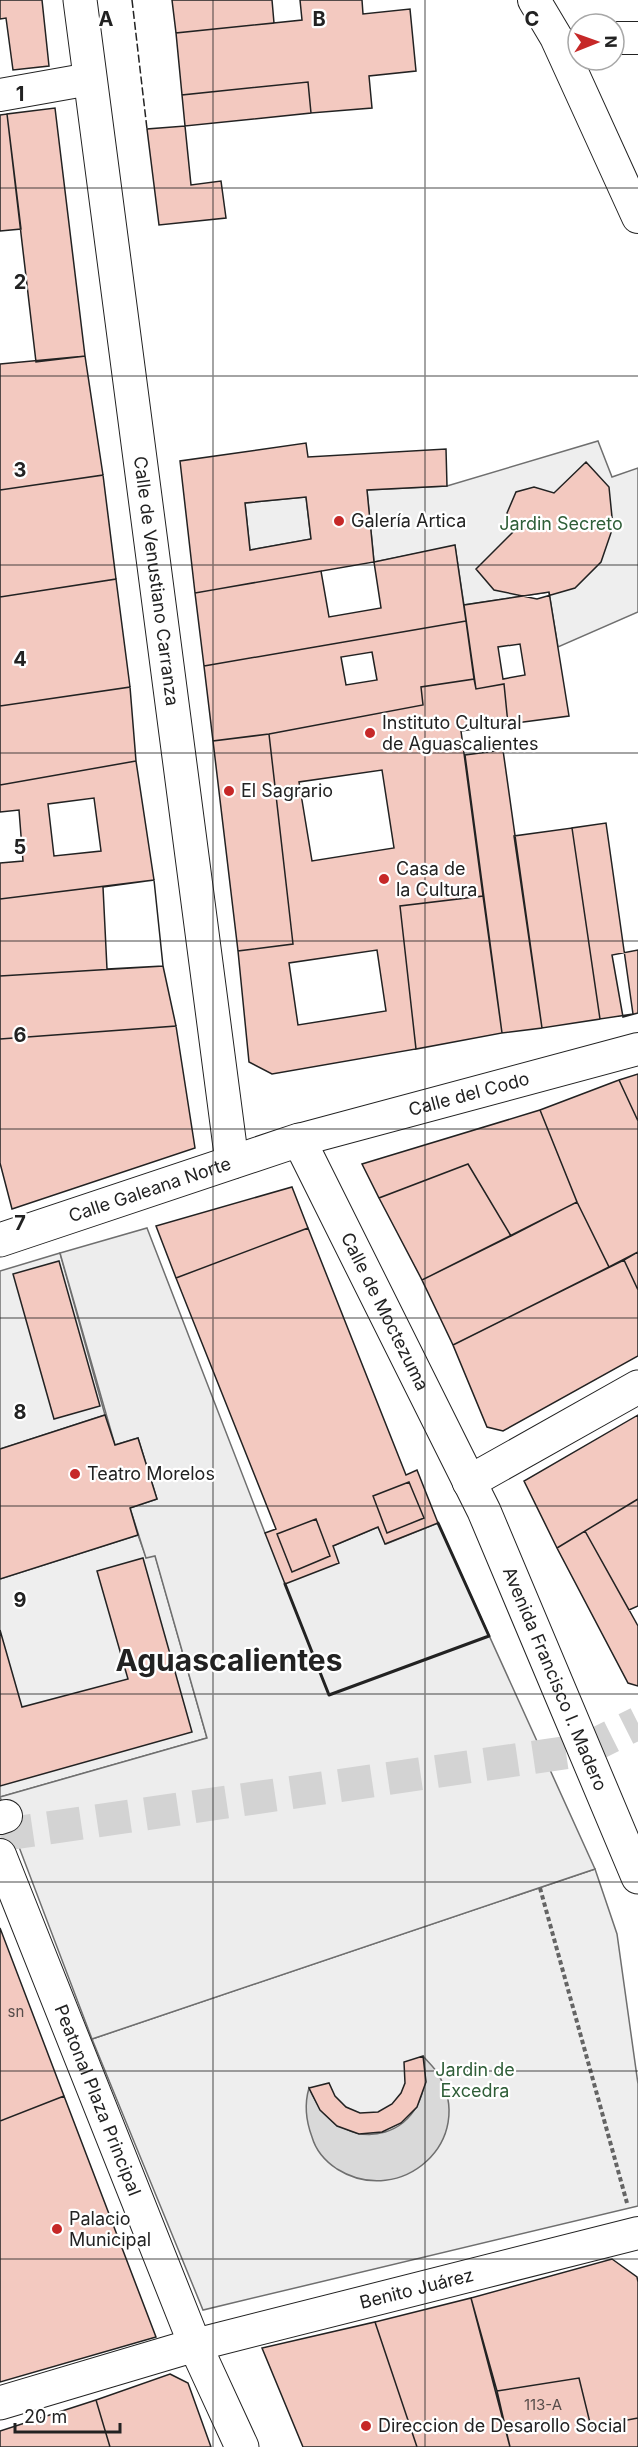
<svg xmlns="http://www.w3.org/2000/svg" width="638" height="2447" viewBox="0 0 638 2447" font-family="Inter,sans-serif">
<rect width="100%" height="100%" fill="#fff"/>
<path fill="#eee" stroke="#6f6f6f" stroke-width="1.5" d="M598,441L612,477L638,468V612L558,647L549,592L464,605L455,546L374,562L367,490L447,486Z
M306,497L311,539L250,550L245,503Z
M60,1253L105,1415L0,1449V1271Z
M138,1535L146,1557L155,1555L207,1738L0,1797V1579Z
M595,1869L617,1934L638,2084V2206L203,2310L92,2039Z"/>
<path fill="#ededed" stroke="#6f6f6f" stroke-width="1.5" d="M147,1228L265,1533L333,1546L378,1527L386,1544L438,1523L595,1869L92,2039L0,1797L207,1738L155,1556L146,1558L130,1508L157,1499L138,1438L115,1445L60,1253Z"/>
<path fill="#d9d9d9" stroke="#6f6f6f" stroke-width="1.5" d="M423,2056C428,2062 435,2068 438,2074C478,2140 401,2209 337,2169C325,2161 316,2151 312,2137C306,2121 304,2105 309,2088C344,2168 439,2136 423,2056Z"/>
<path fill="#f3c9c0" stroke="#222" stroke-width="1.5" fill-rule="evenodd" d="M0,0H42L49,66L13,70L6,18L0,19Z
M172,0H272L274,23L176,33Z
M300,0H362L363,14L410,9L416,71L369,76L372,108L311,113L308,82L182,95L176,33L302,20Z
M308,82L311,113L185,126L182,95Z
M55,108L85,356L36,362L7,114Z
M7,114L21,229L0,231V115Z
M185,126L191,185L221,181L226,218L159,225L147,129Z
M85,356L103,475L0,490V364Z
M306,443L308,457L446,449L447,486L367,490L374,562L195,593L180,461ZM306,497L311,539L250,550L245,503Z
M586,462L609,487L613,527L601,562L575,588L537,599L494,590L476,569L514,531L507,513L516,492L534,487L554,493Z
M103,475L116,579L0,597V490Z
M455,545L466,621L204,666L195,593L321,571L329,617L381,608L374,562Z
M116,579L130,687L0,706V597Z
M549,592L569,716L508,724L504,684L476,689L464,605ZM520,644L525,675L503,679L498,647Z
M466,621L474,679L421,687L423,705L269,734L213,741L204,666ZM372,652L377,680L346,685L341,657Z
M474,679L476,689L504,684L508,724L461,731L483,896L400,906L416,1049L272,1074L249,1062L238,951L293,944L269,734L423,705L421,687ZM382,770L394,848L312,861L299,782ZM377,950L386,1011L298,1025L289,963Z
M130,687L136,761L0,785V706Z
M269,734L293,944L238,951L213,741Z
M503,750L542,1028L502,1033L465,755Z
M136,761L154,880L0,899V863L23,861L19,810L0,812V785ZM94,798L101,851L54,856L48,804Z
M606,823L633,1014L600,1019L572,828Z
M572,828L600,1019L542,1028L514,836Z
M154,880L163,966L0,976V899Z
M154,880L163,966L107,969L103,887Z
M483,896L502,1033L416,1049L400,906Z
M638,950V1013L623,1017L612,955Z
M163,966L176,1026L0,1039V976Z
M176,1026L195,1148L12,1209L0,1163V1039Z
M638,1074V1121L619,1080Z
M619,1080L638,1121V1252L609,1267L577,1202L540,1110Z
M540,1110L577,1202L511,1236L468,1164L379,1198L362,1164Z
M468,1164L511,1236L422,1280L379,1198Z
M292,1187L308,1228L176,1278L156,1226Z
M577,1202L609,1267L453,1345L422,1280Z
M308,1228L406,1475L417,1470L438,1523L385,1544L378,1527L333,1546L339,1563L285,1584L265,1533L276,1529L176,1278ZM409,1482L424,1518L387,1533L373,1496ZM316,1519L330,1556L292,1572L277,1534Z
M638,1252V1290L624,1260Z
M624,1260L638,1290V1356L503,1431L487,1427L453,1345Z
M59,1261L100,1406L54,1419L13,1274Z
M105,1415L115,1445L138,1438L157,1499L130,1508L138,1535L0,1579V1449Z
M638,1415V1499L557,1548L524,1481Z
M409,1482L424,1518L387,1533L373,1496Z
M638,1499V1606L629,1610L585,1531Z
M316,1519L330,1556L292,1572L277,1534Z
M585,1531L638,1626V1686L628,1683L557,1548Z
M143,1558L192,1732L0,1786V1630L22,1707L128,1679L97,1571Z
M0,1928L64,2096L0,2121Z
M423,2056L426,2082L417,2107L401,2123L382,2132L359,2134L337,2126L320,2110L309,2088L329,2083L335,2096L346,2107L360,2113L378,2112L392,2104L401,2093L405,2083L404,2062Z
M64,2096L156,2337L0,2382V2121Z
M612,2259L637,2277L638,2282V2418L591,2427L579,2378L497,2391L471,2298Z
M471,2298L510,2447H417L375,2322Z
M375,2322L417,2447H303L262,2348Z
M170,2374L188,2383L211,2447H110L96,2400Z
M579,2378L591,2427L638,2418V2447H510L497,2391Z
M96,2400L110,2447H0V2431Z"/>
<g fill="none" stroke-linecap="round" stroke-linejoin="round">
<path stroke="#d3d3d3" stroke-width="33" stroke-dasharray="33 16" stroke-linecap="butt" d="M0,1835L584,1750L638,1723"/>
<g stroke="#222" stroke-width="34">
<g id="street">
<path d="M534,0L556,37L638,217"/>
<path d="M614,38H638"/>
<path d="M0,95L90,79"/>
<path id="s1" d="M299,1140L638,1049"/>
<path d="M0,1818L6,1816"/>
<path id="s2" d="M0,1855L195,2345L638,2233"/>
</g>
</g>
<g stroke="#222" stroke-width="35">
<g id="secondary">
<path id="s3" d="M80,0L232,1162"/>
<path id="s4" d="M0,1240L299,1140L484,1511L638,1877"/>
<path d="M469,1482L638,1387"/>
<path d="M0,2403L195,2345L242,2447"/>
</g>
</g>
<path stroke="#646464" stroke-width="4" stroke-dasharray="4.5 3" stroke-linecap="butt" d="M540,1888L627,2203"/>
<use href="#street" stroke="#fff" stroke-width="32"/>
<use href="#secondary" stroke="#fff" stroke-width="33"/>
<path stroke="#222" stroke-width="1.5" stroke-dasharray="8 3" stroke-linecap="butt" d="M132,0L147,129"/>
<path stroke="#222" stroke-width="3" d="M285,1584L329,1695L489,1636L438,1523"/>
</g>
<path fill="none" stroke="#222" stroke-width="1.5" stroke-opacity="0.55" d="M213,0V2447M425,0V2447M0,188H638M0,376H638M0,565H638M0,753H638M0,941H638M0,1129H638M0,1318H638M0,1506H638M0,1694H638M0,1882H638M0,2071H638M0,2259H638"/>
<g fill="#c62828" stroke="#fff" stroke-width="2">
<circle cx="339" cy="521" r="6"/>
<circle cx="370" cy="733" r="6"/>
<circle cx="229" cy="791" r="6"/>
<circle cx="384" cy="879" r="6"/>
<circle cx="75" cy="1474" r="6"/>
<circle cx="57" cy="2229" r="6"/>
<circle cx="366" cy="2426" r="6"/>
</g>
<g text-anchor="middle" stroke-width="4.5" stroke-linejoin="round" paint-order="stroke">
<g font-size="15" fill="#564c4a">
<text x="16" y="2017">sn</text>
<text x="543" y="2410">113-A</text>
</g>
<g font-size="18" fill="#222" stroke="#fff" text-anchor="start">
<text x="351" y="527">Galería Artica</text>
<text x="382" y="729">Instituto Cultural<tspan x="382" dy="21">de Aguascalientes</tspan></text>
<text x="241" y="797">El Sagrario</text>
<text x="396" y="875">Casa de<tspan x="396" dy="21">la Cultura</tspan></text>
<text x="87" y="1480">Teatro Morelos</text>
<text x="69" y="2225">Palacio<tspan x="69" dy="21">Municipal</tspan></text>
<text x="378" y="2432">Direccion de Desarollo Social</text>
</g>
<g font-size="18" fill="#2f5e38" stroke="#fff">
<text x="561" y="530">Jardin Secreto</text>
<text x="475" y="2076">Jardin de<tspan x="475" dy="21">Excedra</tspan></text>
</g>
<g font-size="18" fill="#222" stroke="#fff">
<text dy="6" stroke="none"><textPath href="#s3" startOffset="586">Calle de Venustiano Carranza</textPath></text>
<text dy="6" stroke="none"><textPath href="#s1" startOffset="176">Calle del Codo</textPath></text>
<text dy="6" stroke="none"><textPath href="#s4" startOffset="158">Calle Galeana Norte</textPath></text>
<text dy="6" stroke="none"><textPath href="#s4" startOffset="507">Calle de Moctezuma</textPath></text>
<text dy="6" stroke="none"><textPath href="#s4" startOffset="912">Avenida Francisco I. Madero</textPath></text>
<text dy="6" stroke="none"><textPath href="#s2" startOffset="264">Peatonal Plaza Principal</textPath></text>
<text dy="6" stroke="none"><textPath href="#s2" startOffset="756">Benito Juárez</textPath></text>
</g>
<g font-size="30" font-weight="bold" fill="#222" stroke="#fff">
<text x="229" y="1671">Aguascalientes</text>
</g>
</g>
<g font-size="20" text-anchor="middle" font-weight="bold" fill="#222" stroke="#fff" stroke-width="4.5" stroke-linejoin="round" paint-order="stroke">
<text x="106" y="26">A</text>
<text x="319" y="26">B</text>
<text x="532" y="26">C</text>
<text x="20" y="101">1</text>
<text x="20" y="289">2</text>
<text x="20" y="477">3</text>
<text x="20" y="666">4</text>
<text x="20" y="854">5</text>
<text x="20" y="1042">6</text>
<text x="20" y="1230">7</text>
<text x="20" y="1419">8</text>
<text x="20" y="1607">9</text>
</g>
<g transform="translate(596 42) rotate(89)"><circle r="28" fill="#ffffff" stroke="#a7a7a7" stroke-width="1.5"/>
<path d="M0-4.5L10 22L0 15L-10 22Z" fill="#c62828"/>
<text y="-9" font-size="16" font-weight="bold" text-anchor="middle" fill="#222222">N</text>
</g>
<path d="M15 2423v9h105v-9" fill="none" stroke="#222222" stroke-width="3"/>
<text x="24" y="2423" font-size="18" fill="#222222" stroke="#ffffff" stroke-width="4.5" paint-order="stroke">20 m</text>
</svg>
